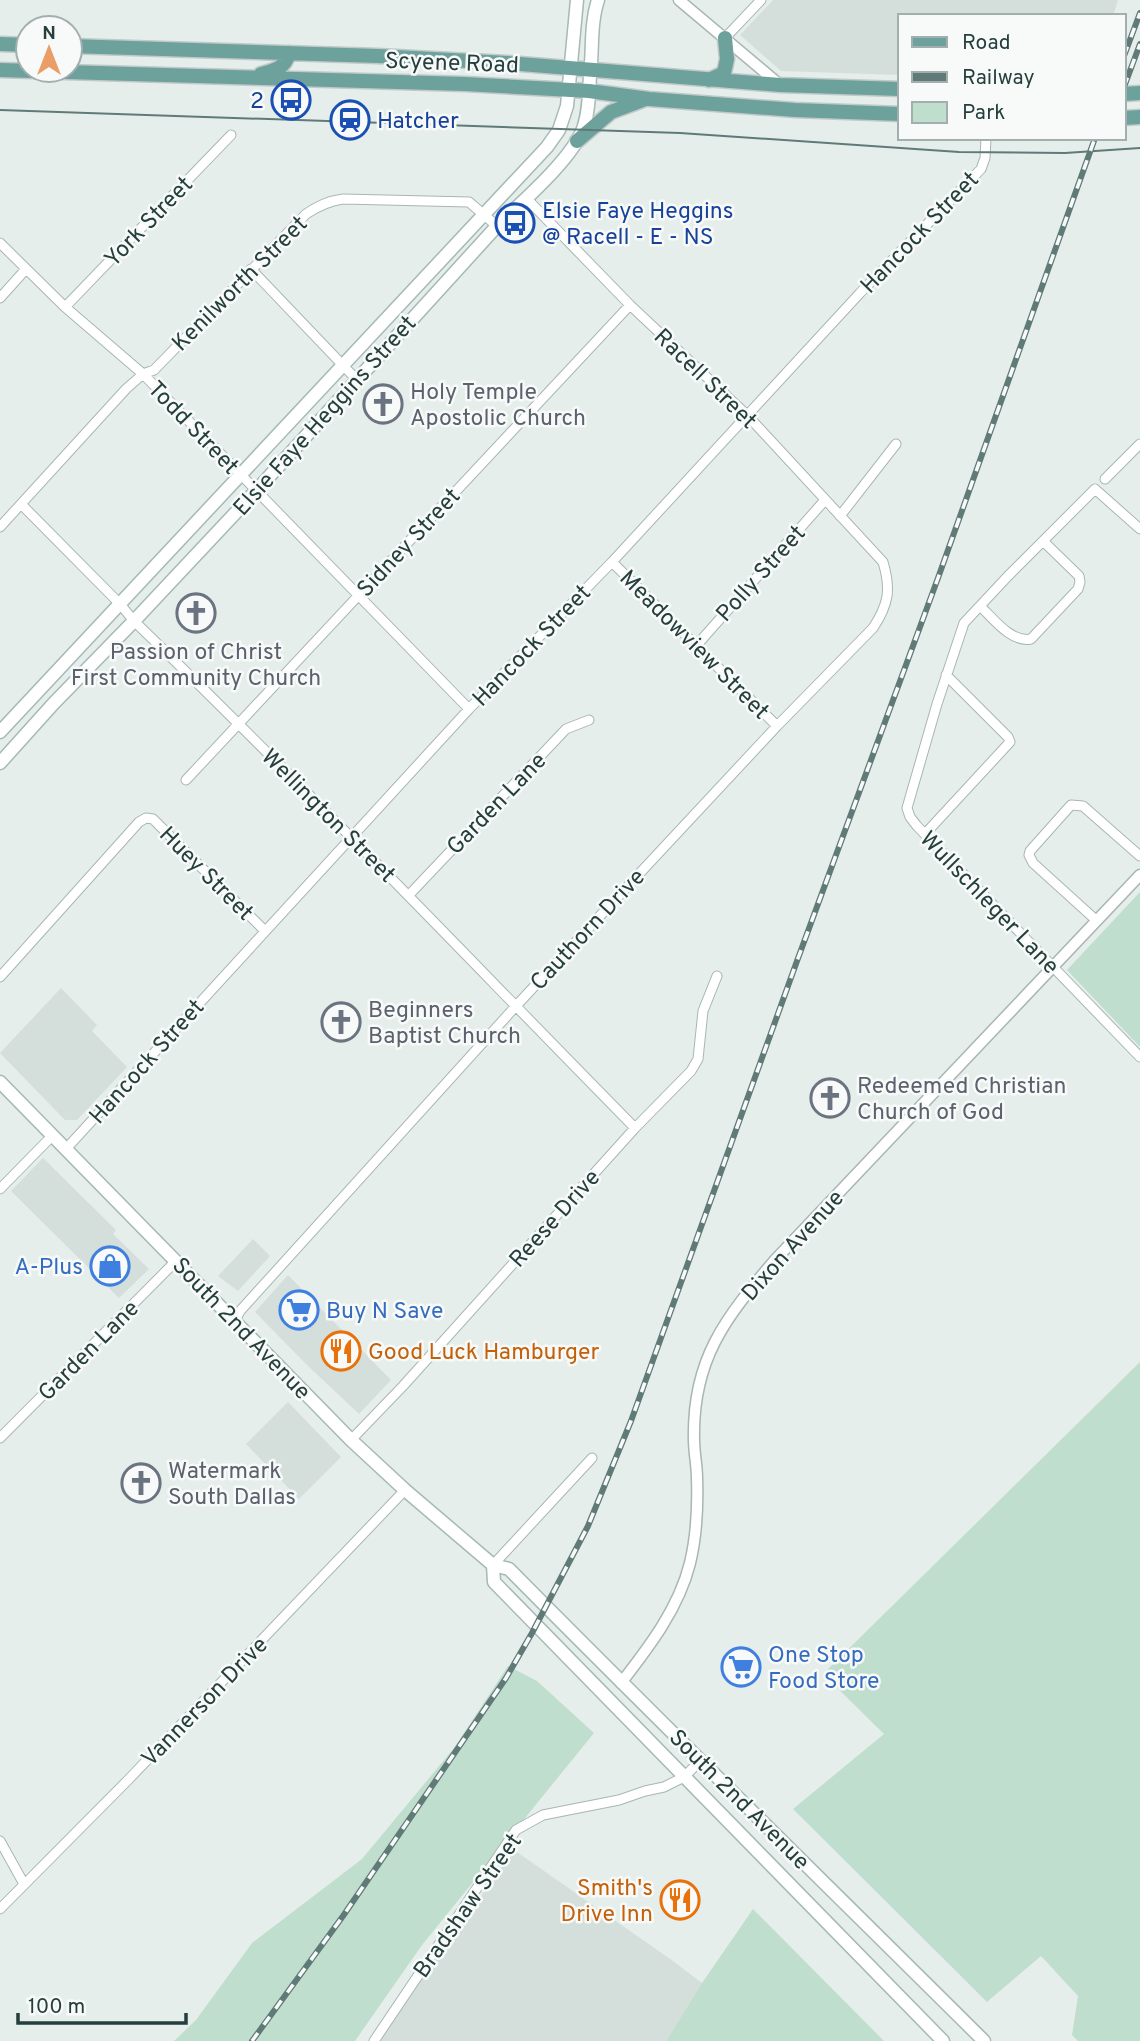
<svg xmlns="http://www.w3.org/2000/svg" width="1140" height="2041" viewBox="0 0 1140 2041" font-family="Overpass,sans-serif">
<rect width="100%" height="100%" fill="#e6eeec"/>
<path fill="#d4dedb" d="M773,0H1118L1113,16H900V75L781,71L740,35Z
M61,988L97,1025L92,1031L127,1067L77,1120H65L0,1053Z
M43,1158L116,1230L113,1234L149,1269L119,1298L11,1191Z
M253,1239L270,1256L238,1291L218,1276Z
M288,1275L391,1380L359,1414L306,1364L255,1312Z
M288,1402L341,1457L299,1499L246,1444Z
M514,1850L673,1961L702,1983L666,2041H378Z"/>
<path fill="#c0decd" d="M1140,892V1047L1067,970Z
M1140,1362V2041H1078L1072,2035L1078,1996L1041,1956L987,2002L793,1809L884,1734L823,1674Z
M508,1666L537,1681L594,1733L422,1945L355,2041H174L196,2020L252,1943L362,1859L454,1748Z
M753,1909L884,2041H666L702,1983Z"/>
<g fill="none" stroke-linecap="round" stroke-linejoin="round">
<g stroke="#a8b6b4" stroke-width="11">
<path id="minor" d="M725,38L761,0
M0,243L65,307L143,374L469,709
M251,269L356,379
M0,298L26,269
M65,307L231,135
M1105,479L1140,444
M21,504L120,604L134,621C305,787 469,959 635,1128
M840,516L896,444
M0,527L126,389L143,374L154,370L306,214C318,206 328,201 343,199L469,202L497,226
M1140,529L1095,489L1008,576L964,623L937,704L907,808L910,817L917,826L1140,1057
M612,562L777,726
M980,606C993,618 1011,643 1031,639L1078,589L1080,582L1079,576L1043,541
M696,646L825,500
M186,780L630,305
M925,834L1010,742L1008,737L946,675
M409,895L566,729L589,720
M1097,921L1033,863L1029,855L1030,851L1071,805L1083,806L1140,856
M0,977L139,822L146,818L153,819L265,931
M65,1150L469,709L612,562L860,293L981,169L985,158L986,138
M0,1189L52,1136
M234,1322L240,1311L515,1007L777,726L873,628C889,604 891,589 883,562L748,416L630,305L526,198
M0,1438L176,1261
M351,1440L403,1386L635,1128L691,1071L698,1059L703,1011L717,976
M493,1565L592,1458
M0,1841L24,1884
M0,1909L128,1780L405,1490
M374,2041L516,1830L543,1815L619,1800L645,1791L664,1787L684,1777L701,1760"/>
</g>
<g stroke="#a8b6b4" stroke-width="13">
<path id="tertiary" d="M679,0L780,85
M621,1683C649,1647 679,1608 690,1563C697,1534 698,1507 697,1478C697,1465 694,1453 694,1440C692,1360 725,1318 775,1260L1140,875"/>
</g>
<g stroke="#a5b9b5" stroke-width="15">
<path id="secondary" d="M0,732L547,147L559,130L567,106L577,0
M0,763L54,703L134,621L256,491L497,226C522,202 571,160 583,129C589,112 589,93 590,75C593,51 590,24 598,0
M0,1082L351,1440L405,1490L493,1565L509,1569C666,1728 826,1884 984,2041
M493,1565L494,1582L943,2041"/>
</g>
<g stroke="#c2c9c9" stroke-width="17">
<path id="primary" d="M0,44L28,45
M70,46L378,56L507,63L780,85L900,89
M0,70L465,84L589,91L649,99L795,110L900,114
M261,74C276,70 285,68 289,53
M709,80L724,73L727,59L725,38
M1124,94L1140,93
M1124,118L1140,117
M577,141L611,112L643,100"/>
</g>
<use href="#minor" stroke="#fff" stroke-width="9"/>
<use href="#tertiary" stroke="#fff" stroke-width="10"/>
<use href="#secondary" stroke="#fff" stroke-width="12"/>
<use href="#primary" stroke="#6da19c" stroke-width="14"/>
<path stroke="#607a78" stroke-width="2" d="M0,110L680,133L959,152L1065,153L1140,148"/>
<g stroke="#607a78" stroke-width="6">
<path id="rail" d="M1124,56L1140,13
M1124,87L1140,44
M252,2041L343,1916L506,1678L532,1633L588,1526L631,1421L797,961L938,578L1095,138"/>
</g>
<use href="#rail" stroke="#f7faf9" stroke-width="3.5" stroke-dasharray="10" stroke-linecap="butt"/>
</g>
<defs>
<g id="bus-ring" transform="scale(2.0125)"><circle r="9.5" fill="#f7faf9" stroke="#1a4fb4" stroke-width="1.5"/><path d="M-5-6H5V4H4V6H2V4H-2V6H-4V4H-5ZM-3.5-4V0h7V-4ZM-3.5 1.2v1.5H-2V1.2ZM2 1.2v1.5H3.5V1.2Z" fill="#1a4fb4"/></g>
<g id="station-ring" transform="scale(2.0125)"><circle r="9.5" fill="#f7faf9" stroke="#1a4fb4" stroke-width="1.5"/><path d="M-3-6H3Q5-6 5-4V2Q5 4 3 4L4.5 6H3L1.5 4h-3L-3 6H-4.5L-3 4Q-5 4-5 2V-4Q-5-6-3-6ZM-3.5-4v3h7v-3ZM-3.5 1v1.5H-2V1ZM2 1v1.5H3.5V1Z" fill="#1a4fb4"/></g>
<g id="church-ring" transform="scale(2.0125)"><circle r="9.5" fill="#f7faf9" stroke="#6b7280" stroke-width="1.5"/><path d="M-1.2-6h2.4v3.5h3.3v2.4h-3.3V6h-2.4V-.1h-3.3v-2.4h3.3Z" fill="#6b7280"/></g>
<g id="shop-ring" transform="scale(2.0125)"><circle r="9.5" fill="#f7faf9" stroke="#3f7fe0" stroke-width="1.5"/><path d="M-5-2.5h2.3a2.7 3.5 0 0 1 5.4 0H5L5.5 6h-11ZM-1.5-2.5h3a1.5 2.3 0 0 0-3 0Z" fill="#3f7fe0"/></g>
<g id="supermarket-ring" transform="scale(2.0125)"><circle r="9.5" fill="#f7faf9" stroke="#3f7fe0" stroke-width="1.5"/><path d="M-6-5.5h2.5l.6 2H6L4.5 2H-2.5L-4.4-4H-6ZM-1.5 3.2a1.3 1.3 0 1 0 .1 0ZM3 3.2a1.3 1.3 0 1 0 .1 0Z" fill="#3f7fe0"/></g>
<g id="restaurant-ring" transform="scale(2.0125)"><circle r="9.5" fill="#f7faf9" stroke="#e8710a" stroke-width="1.5"/><path d="M-5-6h1v4h1v-4h1v4h1v-4h1v5L-1.5 .5V6h-2V.5L-5-1ZM5-6V6H3V1.5H1.5Q1.5-4 5-6Z" fill="#e8710a"/></g>
</defs>
<g fill-rule="evenodd">
<use href="#bus-ring" x="291" y="100"/>
<use href="#station-ring" x="350" y="120"/>
<use href="#bus-ring" x="515" y="223"/>
<use href="#church-ring" x="383" y="404"/>
<use href="#church-ring" x="196" y="613"/>
<use href="#church-ring" x="341" y="1022"/>
<use href="#church-ring" x="830" y="1098"/>
<use href="#shop-ring" x="110" y="1266"/>
<use href="#supermarket-ring" x="299" y="1310"/>
<use href="#restaurant-ring" x="341" y="1351"/>
<use href="#church-ring" x="141" y="1483"/>
<use href="#supermarket-ring" x="741" y="1667"/>
<use href="#restaurant-ring" x="680" y="1900"/>
</g>
<g text-anchor="middle" stroke-width="5" stroke-linejoin="round" paint-order="stroke">
<g font-size="23" fill="#253f3d" stroke="#f7faf9">
<text transform="translate(452 62) rotate(2)" y="8">Scyene Road</text>
<text transform="translate(148 221) rotate(-46)" y="8">York Street</text>
<text transform="translate(919 232) rotate(-46)" y="8">Hancock Street</text>
<text transform="translate(239 283) rotate(-45)" y="8">Kenilworth Street</text>
<text transform="translate(706 378) rotate(44)" y="8">Racell Street</text>
<text transform="translate(324 415) rotate(-48)" y="8">Elsie Faye Heggins Street</text>
<text transform="translate(194 427) rotate(46)" y="8">Todd Street</text>
<text transform="translate(408 542) rotate(-47)" y="8">Sidney Street</text>
<text transform="translate(760 573) rotate(-48)" y="8">Polly Street</text>
<text transform="translate(695 644) rotate(45)" y="8">Meadowview Street</text>
<text transform="translate(531 645) rotate(-46)" y="8">Hancock Street</text>
<text transform="translate(496 803) rotate(-46)" y="8">Garden Lane</text>
<text transform="translate(329 815) rotate(45)" y="8">Wellington Street</text>
<text transform="translate(207 873) rotate(45)" y="8">Huey Street</text>
<text transform="translate(990 902) rotate(46)" y="8">Wullschleger Lane</text>
<text transform="translate(587 929) rotate(-47)" y="8">Cauthorn Drive</text>
<text transform="translate(146 1061) rotate(-48)" y="8">Hancock Street</text>
<text transform="translate(554 1218) rotate(-48)" y="8">Reese Drive</text>
<text transform="translate(792 1245) rotate(-48)" y="8">Dixon Avenue</text>
<text transform="translate(242 1328) rotate(46)" y="8">South 2nd Avenue</text>
<text transform="translate(88 1350) rotate(-45)" y="8">Garden Lane</text>
<text transform="translate(204 1701) rotate(-46)" y="8">Vannerson Drive</text>
<text transform="translate(740 1799) rotate(45)" y="8">South 2nd Avenue</text>
<text transform="translate(467 1905) rotate(-55)" y="8">Bradshaw Street</text>
</g>
<g font-size="23" fill="#164399" stroke="#f7faf9" text-anchor="start">
<text x="264" y="108" text-anchor="end">2</text>
<text x="377" y="128">Hatcher</text>
<text x="542" y="218">Elsie Faye Heggins<tspan x="542" dy="26">@ Racell - E - NS</tspan></text>
</g>
<g font-size="23" fill="#5b616d" stroke="#f7faf9" text-anchor="start">
<text x="410" y="399">Holy Temple<tspan x="410" dy="26">Apostolic Church</tspan></text>
<text x="196" y="659" text-anchor="middle">Passion of Christ<tspan x="196" dy="26">First Community Church</tspan></text>
<text x="368" y="1017">Beginners<tspan x="368" dy="26">Baptist Church</tspan></text>
<text x="857" y="1093">Redeemed Christian<tspan x="857" dy="26">Church of God</tspan></text>
<text x="168" y="1478">Watermark<tspan x="168" dy="26">South Dallas</tspan></text>
</g>
<g font-size="23" fill="#366cbe" stroke="#f7faf9" text-anchor="start">
<text x="83" y="1274" text-anchor="end">A-Plus</text>
<text x="326" y="1318">Buy N Save</text>
<text x="768" y="1662">One Stop<tspan x="768" dy="26">Food Store</tspan></text>
</g>
<g font-size="23" fill="#c56008" stroke="#f7faf9" text-anchor="start">
<text x="368" y="1359">Good Luck Hamburger</text>
<text x="653" y="1895" text-anchor="end">Smith's<tspan x="653" dy="26">Drive Inn</tspan></text>
</g>
</g>
<rect x="898" y="14" width="228" height="126" fill="#f7faf9" stroke="#a3afae" stroke-width="2"/>
<rect x="912" y="37" width="35" height="10" fill="#6da19c" stroke="#a3afae" stroke-width="2"/>
<text x="962" y="49" font-size="21" fill="#253f3d">Road</text>
<rect x="912" y="72" width="35" height="10" fill="#607a78" stroke="#a3afae" stroke-width="2"/>
<text x="962" y="84" font-size="21" fill="#253f3d">Railway</text>
<rect x="912" y="102" width="35" height="21" fill="#c0decd" stroke="#a3afae" stroke-width="2"/>
<text x="962" y="119" font-size="21" fill="#253f3d">Park</text>
<g transform="translate(49 49)"><circle r="33" fill="#f7faf9" stroke="#a3afae" stroke-width="2"/>
<path d="M0-5L12 26L0 18L-12 26Z" fill="#ea9d67"/>
<text y="-10" font-size="19" font-weight="bold" text-anchor="middle" fill="#253f3d">N</text>
</g>
<path d="M18 2013v10h168v-10" fill="none" stroke="#253f3d" stroke-width="3.5"/>
<text x="28" y="2013" font-size="21" fill="#253f3d" stroke="#f7faf9" stroke-width="5" paint-order="stroke">100 m</text>
</svg>
